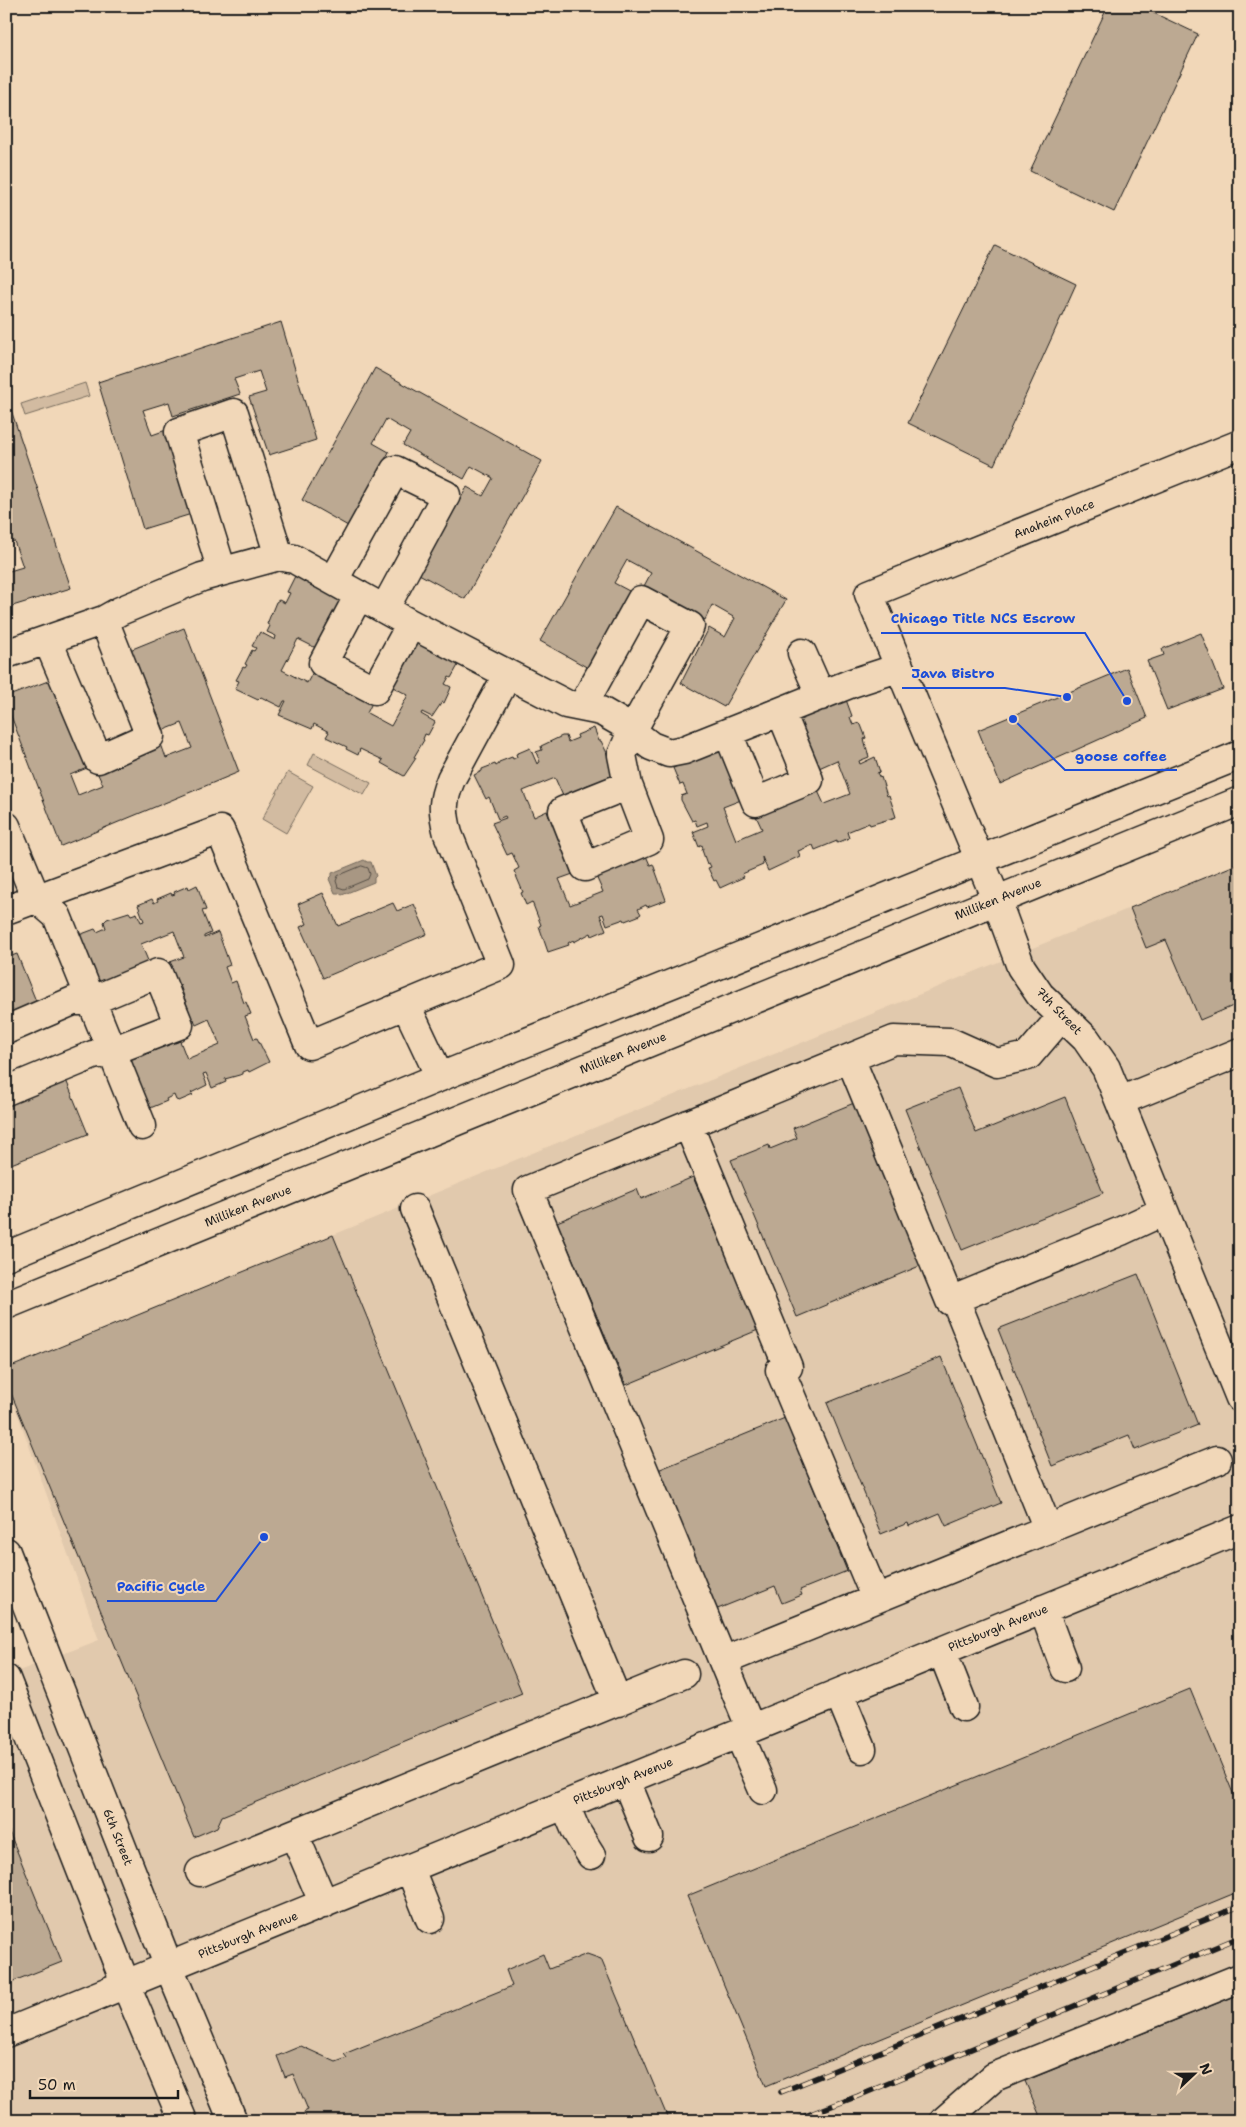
<svg xmlns="http://www.w3.org/2000/svg" width="1246" height="2127" viewBox="0 0 1246 2127" font-family="'Shantell Sans',sans-serif">
<rect width="100%" height="100%" fill="#f1d7b8"/>
<filter id="ink" filterUnits="userSpaceOnUse"><feTurbulence type="fractalNoise" baseFrequency=".02" numOctaves="2"/><feDisplacementMap in="SourceGraphic" scale="10" xChannelSelector="R" yChannelSelector="G"/><feConvolveMatrix kernelMatrix="1 2 1 2 8 2 1 2 1" color-interpolation-filters="sRGB"/></filter>
<g filter="url(#ink)">
<path fill="#e1c9ad" d="M1240,863V2121H6V1676L99,1640L6,1382V1369Z"/>
<path fill="#d2bba1" stroke="#776c5e" d="M85,383L89,396L25,416L21,404Z
M314,753L371,783L364,795L308,765Z
M288,772L313,786L286,833L262,819Z"/>
<path fill="#a89783" stroke="#70665a" d="M364,860L367,862H371L376,876L374,878V882L342,895L339,893H335L329,879L332,876V873Z"/>
<g fill="none" stroke-linecap="round" stroke-linejoin="round">
<path stroke="#544d45" stroke-width="1" d="M362,866L368,868L370,874L368,879L344,889L338,887L336,881L338,876Z"/>
</g>
<path fill="#bca992" stroke="#1c1c1c" d="M1108,6H1139L1198,34L1114,212L1030,171Z
M995,245L1076,284L994,465L908,423Z
M281,322L316,440L269,455L249,397L266,392L259,371L234,379L240,394L173,416L169,402L143,410L152,435L169,429L198,512L143,529L98,382Z
M375,368L542,461L465,599L419,574L467,487L483,496L493,478L471,466L464,479L403,445L410,433L386,419L373,443L389,452L348,526L302,500Z
M9,404L71,588L6,608V572L23,567L14,541L6,544V405Z
M616,507L786,600L724,707L681,683L709,628L725,637L735,618L712,605L705,620L644,586L651,573L627,560L614,583L631,592L590,669L540,641Z
M295,576L342,599L336,612L334,611L326,626L328,627L316,648L298,639L282,670L307,683L314,670L373,701L367,713L391,726L408,695L391,686L413,637L461,660L451,678L449,677L445,684L451,687L450,690L444,703L442,702L432,717L422,712L421,714L435,722L428,735L425,734L423,739L424,740L414,757L416,758L404,776L381,763L383,760L360,749L358,755L346,749L347,747L326,737L329,732L314,724L312,729L279,715L286,701H284L281,707L261,697L258,700L235,689L239,681L236,680L243,667L245,668L247,665L245,664L252,650L254,651L256,648L252,646L260,632L275,640L276,636L267,632L270,626L267,624L276,602L279,600L285,603L290,593L287,592Z
M184,628L239,772L61,846L6,703V697L56,678L87,768L70,775L78,795L103,785L96,770L161,744L166,758L192,748L182,723L164,730L130,650Z
M1201,633L1223,689L1167,710L1147,661L1164,655L1162,649Z
M1127,668L1147,718L1000,784L978,730Z
M845,697L852,716L850,717L853,725L859,723L861,725L866,738L864,739L869,757L859,761L860,764L875,757L880,772L877,773L880,778L881,777L887,796L889,795L896,817L870,825L869,823L847,832L849,838L837,843V841L815,850L813,845L798,851L800,856L768,871L762,857L763,865L742,874L744,877L720,888L716,880L714,881L708,868L711,867L709,863L707,864L702,850L703,849L702,845L699,847L693,832L708,826L707,822L697,826L695,820L692,821L681,800V796L687,794L683,784L680,785L673,768L722,748L741,800L723,807L736,840L762,829L756,816L818,791L824,804L850,794L837,760L819,768L817,763H815L803,729L801,730L796,719Z
M594,728L599,741H601L606,751L614,776L585,786L586,788L569,796V794L563,796L555,778L523,791L534,817L547,811L549,817L551,815L559,833L557,834L572,868H571L573,874L559,879L570,905L603,892L595,874L644,851L650,865L653,864L666,900L647,907L646,905L638,909L641,914L638,916L625,921L624,919L607,925L603,914L600,915L606,930L592,936L591,933L574,942L573,940L568,943L569,945L548,952L539,926L541,925L532,902L526,905L521,893L523,892L514,871L519,868L512,853L507,855L492,823L506,818L505,816L498,819L489,797L486,799L474,775L482,771V769L495,764L496,766L499,764V762L512,757L513,759L517,757L516,754L530,748L537,764L540,762L536,752L542,750L541,746L562,736H566L568,742L578,738L577,735Z
M1240,863V1003L1200,1020L1166,940L1146,948L1130,908Z
M197,885L206,910L202,911L211,933L204,936V938L218,932L230,965L225,967L231,983L236,981L244,1003L246,1002L251,1014L245,1016L254,1039L257,1038L269,1062L249,1072L248,1070L243,1072V1074L225,1079L226,1082L212,1088L206,1073L203,1074L207,1085L191,1093L193,1095L179,1101L176,1100L174,1095L166,1099L167,1101L148,1109L129,1059L140,1054L141,1057L174,1041L175,1043L180,1041L187,1059L220,1045L209,1019L196,1025L194,1019L192,1020L180,985H177L170,968L173,967L170,962L184,957L174,931L141,944L149,963L127,973L126,971L110,977L111,979L98,985L79,935L95,929L97,932L106,928L104,922L107,919L129,912L131,915L137,913L141,922L144,921L138,905L152,899L154,903L158,901L157,899L171,893L172,895L175,894L174,892L188,886L189,889Z
M323,893L338,926L393,903L397,911L414,904L427,934L323,978L300,927L307,924L298,904Z
M17,954L38,1006L6,1017V958Z
M66,1080L88,1134L6,1166V1106Z
M958,1088L976,1133L1065,1097L1103,1193L962,1250L905,1109Z
M854,1103L922,1265L797,1317L731,1160L769,1145L770,1149L797,1138L793,1128Z
M693,1177L758,1330L626,1385L557,1222L637,1189L641,1199Z
M333,1235L522,1693L222,1816L217,1827L194,1837L6,1381V1369Z
M1138,1274L1198,1425L1135,1450L1129,1435L1052,1466L998,1329Z
M941,1357L1001,1503L946,1526L940,1513L909,1526L908,1523L881,1534L827,1403Z
M785,1418L847,1571L800,1590L802,1595L782,1603L775,1586L715,1610L658,1470Z
M1190,1689L1240,1810V1891L766,2086L687,1896Z
M6,1824L62,1962L6,1984Z
M543,1954L549,1969L587,1954L601,1959L669,2121H307L304,2112L308,2110L293,2074L285,2077L277,2056L301,2046L336,2062L347,2058L344,2054L512,1986L506,1970Z
M1240,1994V2121H1042L1025,2081Z"/>
<g fill="none" stroke-linecap="round" stroke-linejoin="round">
<g stroke="#1c1c1c" stroke-width="31">
<path id="minor" d="M1240,444L869,594L996,899L1021,967L1040,995L1086,1039L1106,1068L1240,1398
M222,571L179,432L234,413L279,556
M334,580L395,470L446,495L385,608
M359,595L323,663L375,690L411,624
M48,641L98,759L150,736L104,620
M802,653L821,696
M6,654L104,620L120,611L202,577L279,556L294,559L411,624L566,704L601,711L620,722L651,746L669,753L684,750L852,683L898,668
M582,707L641,600L690,626L632,731L622,755L628,785L649,840L585,867L563,811L628,785
M728,733L756,802L809,780L781,712
M6,826L36,898L57,916L142,1126
M6,910L220,830L309,1045L501,965L448,834C442,810 442,801 451,779L508,674
M406,1005L440,1077
M6,1030L73,1001H91L158,973L179,1025L112,1051L93,1055L6,1091
M850,1058L950,1301
M1120,1101L1240,1052
M688,1124L788,1367
M415,1209L618,1702
M780,1370L876,1599
M1048,1529L1217,1460
M1043,1609L1065,1668
M942,1651L964,1707
M723,1661L1048,1529L955,1299L1121,1231L1164,1211
M839,1693L862,1749
M751,1729L528,1190L894,1040L950,1042L997,1063L1028,1056L1062,1016
M739,1734L763,1790
M626,1781L649,1837
M565,1805L576,1831L591,1855
M294,1834L324,1904
M410,1869L430,1919
M200,1872L684,1674
M6,2033L1240,1529
M944,2121L994,2077L1240,1978"/>
</g>
<g stroke="#1c1c1c" stroke-width="31">
<path id="major" d="M6,1256L440,1077L1240,755
M6,1305L1240,801
M6,1552L169,1967L233,2121
M6,1679L126,1985L183,2121"/>
</g>
<use href="#minor" stroke="#f1d7b8" stroke-width="28"/>
<use href="#major" stroke="#f1d7b8" stroke-width="28"/>
<g stroke="#1c1c1c" stroke-width="5.5">
<path id="rail" d="M781,2092L1240,1906
M792,2121L858,2096L1240,1937"/>
</g>
<use href="#rail" stroke="#f1d7b8" stroke-width="4" stroke-dasharray="11" stroke-linecap="butt"/>
</g>
</g>
<g text-anchor="middle" stroke-width="4" stroke-linejoin="round" paint-order="stroke">
<g font-size="12" fill="#1c1c1c" stroke="#f1d7b8">
<text transform="translate(1054 519) rotate(-22)" y="4">Anaheim Place</text>
<text transform="translate(998 899) rotate(-22)" y="4">Milliken Avenue</text>
<text transform="translate(1059 1011) rotate(46)" y="4">7th Street</text>
<text transform="translate(623 1053) rotate(-22)" y="4">Milliken Avenue</text>
<text transform="translate(248 1206) rotate(-22)" y="4">Milliken Avenue</text>
<text transform="translate(998 1628) rotate(-22)" y="4">Pittsburgh Avenue</text>
<text transform="translate(623 1781) rotate(-22)" y="4">Pittsburgh Avenue</text>
<text transform="translate(118 1837) rotate(68)" y="4">6th Street</text>
<text transform="translate(248 1935) rotate(-22)" y="4">Pittsburgh Avenue</text>
</g>
</g>
<path fill="none" stroke="#1d4ed8" stroke-width="2" d="M1127 701L1085 633H881M1067 697L1005 688H902M1013 719L1065 770H1177M264 1537L216 1601H107"/>
<g fill="#1d4ed8" stroke="#f1d7b8" stroke-width="2">
<circle cx="1127" cy="701" r="5"/>
<circle cx="1067" cy="697" r="5"/>
<circle cx="1013" cy="719" r="5"/>
<circle cx="264" cy="1537" r="5"/>
</g>
<g font-size="14" text-anchor="middle" font-weight="bold" fill="#1d4ed8" stroke="#f1d7b8" stroke-width="4" stroke-linejoin="round" paint-order="stroke">
<text x="983" y="623">Chicago Title NCS Escrow</text>
<text x="953" y="678">Java Bistro</text>
<text x="1121" y="761">goose coffee</text>
<text x="161" y="1591">Pacific Cycle</text>
</g>
<rect width="1246" height="2127" fill="none" stroke="#f1d7b8" stroke-width="25"/>
<rect x="12" y="12" width="1221" height="2102" fill="none" stroke="#1c1c1c" stroke-width="2" filter="url(#ink)"/>
<g transform="translate(1194 2074) rotate(68)" stroke="#f1d7b8" stroke-width="4" paint-order="stroke">
<path d="M0-4L9 19L0 12L-9 19Z" fill="#1c1c1c"/>
<text y="-8" font-size="14" font-weight="bold" text-anchor="middle" fill="#1c1c1c">N</text>
</g>
<path d="M30 2090v8h148v-8" fill="none" stroke="#1c1c1c" stroke-width="2.5"/>
<text x="38" y="2090" font-size="15" fill="#1c1c1c" stroke="#f1d7b8" stroke-width="4" paint-order="stroke">50 m</text>
</svg>
